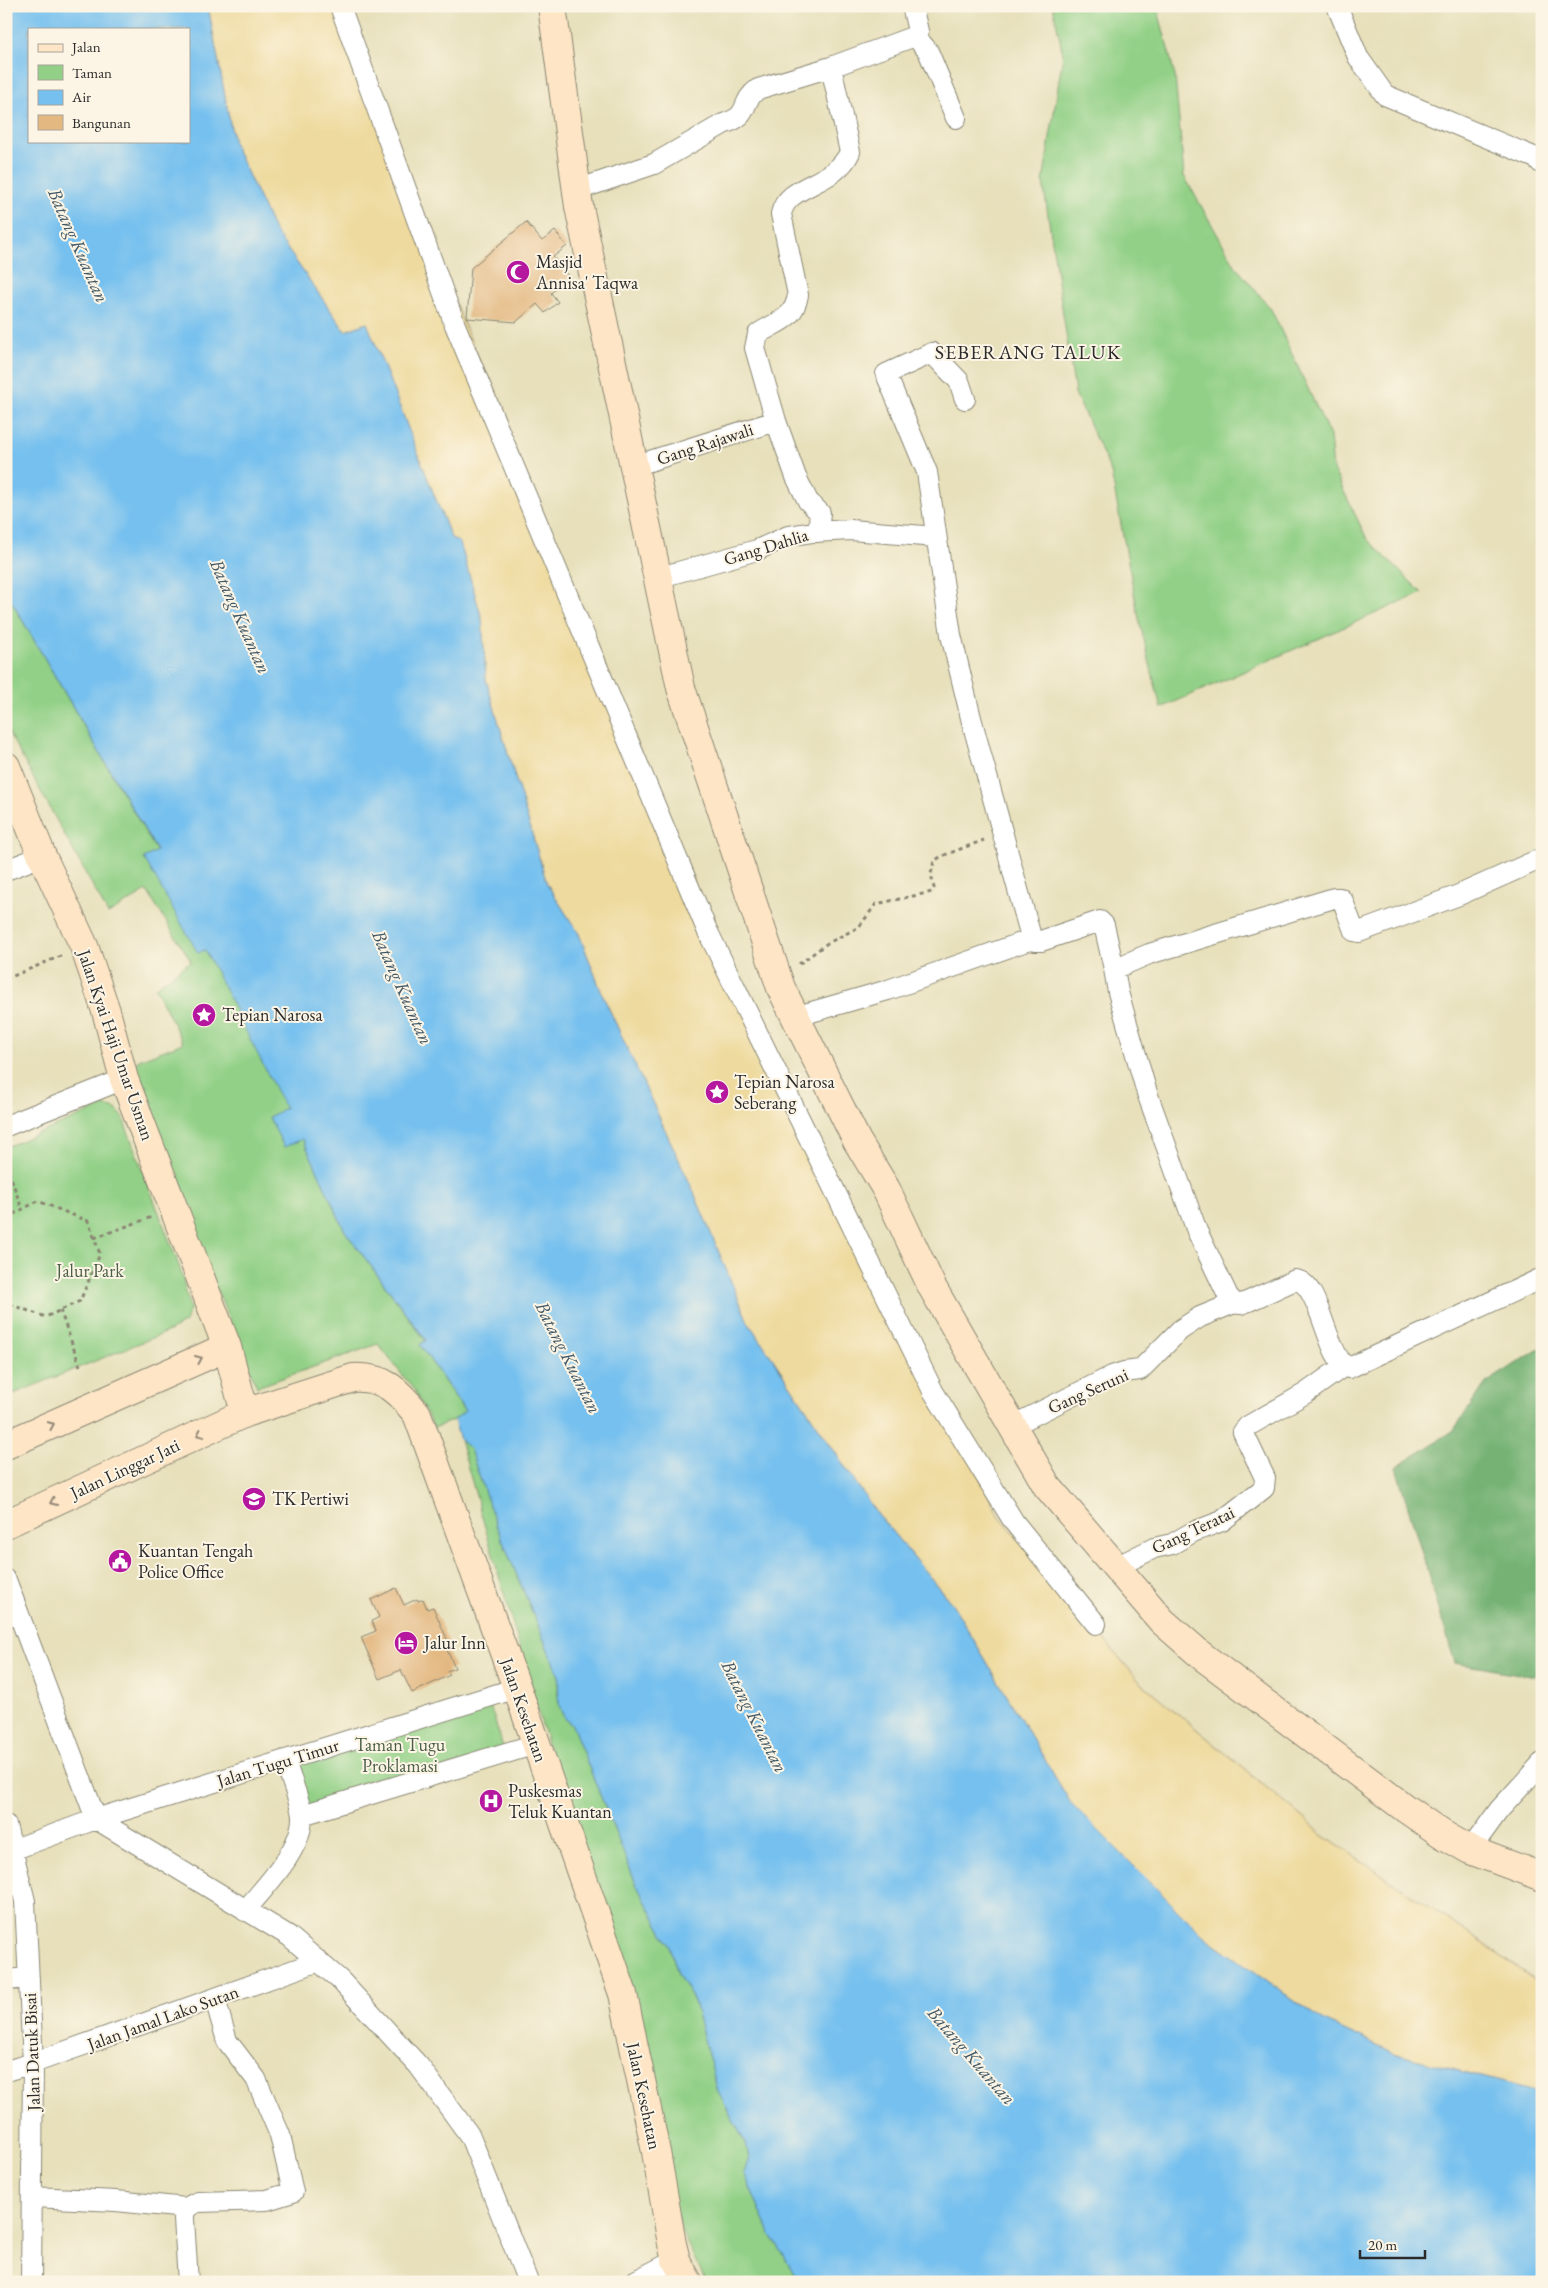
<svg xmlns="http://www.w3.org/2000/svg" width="1548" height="2288" viewBox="0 0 1548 2288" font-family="'EB Garamond',serif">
<rect width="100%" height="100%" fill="#fcf5e5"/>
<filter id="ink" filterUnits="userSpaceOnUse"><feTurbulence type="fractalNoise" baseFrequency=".02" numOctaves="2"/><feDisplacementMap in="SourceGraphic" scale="10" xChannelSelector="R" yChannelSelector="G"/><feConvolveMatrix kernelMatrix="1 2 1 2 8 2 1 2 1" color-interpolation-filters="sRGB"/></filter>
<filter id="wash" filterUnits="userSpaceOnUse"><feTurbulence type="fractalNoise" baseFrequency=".0096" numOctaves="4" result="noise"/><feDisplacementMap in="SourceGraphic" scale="20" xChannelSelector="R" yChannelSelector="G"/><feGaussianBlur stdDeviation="1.12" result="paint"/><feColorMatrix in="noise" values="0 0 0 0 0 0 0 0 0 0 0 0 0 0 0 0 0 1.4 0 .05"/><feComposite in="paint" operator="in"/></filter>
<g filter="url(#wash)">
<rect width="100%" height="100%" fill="#e7e0bb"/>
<path fill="#91d086" stroke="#5e7e58" d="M1053,6H1157L1175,76L1184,176L1236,267L1271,309L1330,436L1333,469L1367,539L1422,593L1161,708L1140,624L1111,472L1075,393L1043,182L1063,55Z
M6,592L157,852L144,858L205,949L286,1108L269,1117L284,1146L303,1139L345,1231L426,1341L420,1345L465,1412L454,1420L434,1428L414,1390L378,1344L257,1387L191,1227L131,1067L139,1060L183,1043L155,987L191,961L147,891L108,914L6,728Z
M104,1106L116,1109L122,1116L181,1271L190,1309L186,1322L167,1332L6,1397V1147Z
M460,1440L470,1449L496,1525L559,1676C557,1695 556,1713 572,1725L637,1886L670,1946L678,1974L694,2001L718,2092L746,2144L749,2158L744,2173L770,2233L799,2282H706L681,2231L545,1736Z
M489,1702L504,1750L310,1809L296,1761Z"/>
<path fill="#74b273" stroke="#506e4f" d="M1542,1347V1678L1455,1663L1396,1467L1453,1431L1486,1383Z"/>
<path fill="#eeda9e" stroke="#8c8264" d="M208,6H333L739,992L998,1514L1139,1681L1321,1833L1542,1984V2093L1399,2055L1324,2021L1203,1935L1070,1802L953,1605L874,1510L748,1322L692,1188L603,996L579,934L547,884L486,680L482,619L460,544L451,538L367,323L345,331L274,230L234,144Z"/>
<path fill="#75c0ef" stroke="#50768d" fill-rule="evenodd" d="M6,6H208L234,144L274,230L345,331L367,323L451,538L460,543L482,619L486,680L547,884L579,934L603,996L692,1188L748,1322L874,1510L953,1605L1070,1802L1203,1935L1324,2021L1399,2055L1542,2093V2282H799L770,2233L744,2173L749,2158L746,2144L718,2092L694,2001L678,1974L670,1946L637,1886L572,1725C556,1713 558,1695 559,1676L496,1525L470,1449L460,1440L454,1420L465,1411L420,1345L426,1340L345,1231L303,1139L284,1147L269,1117L285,1108L205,950L198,953L144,858L157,851L6,592ZM29,29H189V141H29Z"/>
<g id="blocks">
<path fill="#e3b881" d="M526,222L542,241L555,231L567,246L553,257L569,277L551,293L558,302L545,313L537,304L516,322L467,318L471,268Z
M396,1588L404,1605L417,1599L418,1601L423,1599L427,1609L433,1607L451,1648L447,1650L455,1668L447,1671L450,1675L412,1693L401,1670L379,1679L361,1637L376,1631L372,1621L379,1617L371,1600Z"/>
</g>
</g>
<g filter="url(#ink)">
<use href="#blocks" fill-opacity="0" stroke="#898673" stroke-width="1"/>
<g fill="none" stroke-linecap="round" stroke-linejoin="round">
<g stroke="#898673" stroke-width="22">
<path id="street" d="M340,6L455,325L707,930L933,1391L1014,1522L1096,1624
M1337,6L1358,57L1385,95L1536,158L1542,164
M915,36L928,51L956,118
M577,190L654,164L723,124C753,115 738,104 758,89L831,67L915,36L918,31L912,6
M965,399L959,381L932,353L886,374L927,472L951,635L971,718L1031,937L1035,941H1041L1100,921L1104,925L1114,969
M634,466L776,421
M818,532L820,513L808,501L796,477L776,421L755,348L758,334C777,321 794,320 798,295L781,214C787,183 835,186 850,152L831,67
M657,578L757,550L788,536L813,532L851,530L936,537
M1542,858L1459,895L1359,932L1354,931L1343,901L1340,898H1334L1149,954L1114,969L1118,992L1147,1093L1197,1231L1228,1296L1234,1303L1241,1304L1249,1301L1295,1280C1321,1281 1326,1360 1349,1368L1542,1278
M6,870L42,856
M794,1017L888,990L1032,939
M6,1126L124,1079
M1012,1426L1112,1376L1124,1372L1140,1370L1180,1330L1200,1317L1234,1303
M1116,1567L1154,1548L1172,1544L1193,1532L1222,1521L1264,1488L1265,1478L1243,1432L1248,1426L1306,1393L1344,1366
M6,1580L96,1819L289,1936L340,1980L419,2066L470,2136L528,2282
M302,1815L536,1744
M6,1825L25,1901L33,2063L31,2282
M12,1850L96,1819L517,1688
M1470,1850L1499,1810L1542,1763
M245,1911C265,1886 303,1849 302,1816C301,1803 289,1775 285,1760
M6,1980L29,1978
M6,2071L33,2063L319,1961
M33,2197L116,2201L186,2208
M188,2282L184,2219C184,2208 188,2206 198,2202L267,2200L293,2192L280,2135L256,2079L227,2041L215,1999
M633,2282L676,2260"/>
</g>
<g stroke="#898673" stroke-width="30">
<path id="secondary" d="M552,6L579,207L681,688L781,988L857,1141L886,1189L932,1287L1047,1486L1162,1621L1202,1656L1406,1809L1442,1834L1470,1850L1542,1877
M6,766L42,856L84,946L106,1011L124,1079L227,1347L245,1413
M6,1445L227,1347
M6,1524L245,1413L353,1378C384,1376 398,1391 417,1414L517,1688L623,1994L656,2152L672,2244L676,2260L688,2282"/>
</g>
<path stroke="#898673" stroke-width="3" stroke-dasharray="4 4" stroke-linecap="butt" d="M799,964L826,944L859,927L876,904L932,892L934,888L931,874L934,861L942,856L984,840
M6,979L63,955
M6,1164L22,1209
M6,1218L38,1201L88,1221L100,1254L80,1301L46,1317L6,1303
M94,1238L152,1217
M60,1310L80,1366"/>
<use href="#street" stroke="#fff" stroke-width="20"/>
<use href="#secondary" stroke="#fde5c5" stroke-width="28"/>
</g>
<defs><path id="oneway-chevron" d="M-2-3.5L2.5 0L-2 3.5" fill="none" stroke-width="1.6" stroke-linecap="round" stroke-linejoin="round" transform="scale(1.25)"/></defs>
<g stroke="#948878">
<use href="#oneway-chevron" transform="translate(199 1359) rotate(-24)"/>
<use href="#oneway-chevron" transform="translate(51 1425) rotate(-24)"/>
<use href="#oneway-chevron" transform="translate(200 1434) rotate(155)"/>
<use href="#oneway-chevron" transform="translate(53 1502) rotate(155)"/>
</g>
</g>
<defs>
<g id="mosque-disc" transform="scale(1.25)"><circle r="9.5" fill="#b5179e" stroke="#fcf5e5"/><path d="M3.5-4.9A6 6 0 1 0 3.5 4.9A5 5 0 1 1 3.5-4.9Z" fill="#fff"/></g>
<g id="sight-disc" transform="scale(1.25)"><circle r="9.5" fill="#b5179e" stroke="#fcf5e5"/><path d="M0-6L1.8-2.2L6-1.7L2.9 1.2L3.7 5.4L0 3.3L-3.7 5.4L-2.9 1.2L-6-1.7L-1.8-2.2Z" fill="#fff"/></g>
<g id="school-disc" transform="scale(1.25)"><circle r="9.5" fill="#b5179e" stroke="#fcf5e5"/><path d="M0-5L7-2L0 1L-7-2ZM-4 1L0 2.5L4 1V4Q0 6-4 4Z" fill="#fff"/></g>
<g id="civic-disc" transform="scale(1.25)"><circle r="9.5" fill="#b5179e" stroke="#fcf5e5"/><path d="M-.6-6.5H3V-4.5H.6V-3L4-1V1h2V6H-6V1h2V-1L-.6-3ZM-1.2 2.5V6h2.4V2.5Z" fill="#fff"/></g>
<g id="hotel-disc" transform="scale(1.25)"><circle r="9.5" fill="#b5179e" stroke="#fcf5e5"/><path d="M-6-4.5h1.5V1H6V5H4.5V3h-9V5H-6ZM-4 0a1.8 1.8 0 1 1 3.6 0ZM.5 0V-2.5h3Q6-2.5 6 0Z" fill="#fff"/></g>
<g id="hospital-disc" transform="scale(1.25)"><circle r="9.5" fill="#b5179e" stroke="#fcf5e5"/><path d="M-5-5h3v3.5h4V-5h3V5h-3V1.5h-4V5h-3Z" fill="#fff"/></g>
</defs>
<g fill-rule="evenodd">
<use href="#mosque-disc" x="518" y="272"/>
<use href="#sight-disc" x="204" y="1015"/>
<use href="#sight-disc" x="717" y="1092"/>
<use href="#school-disc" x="254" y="1499"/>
<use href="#civic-disc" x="120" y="1561"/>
<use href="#hotel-disc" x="406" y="1643"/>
<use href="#hospital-disc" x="491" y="1801"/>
</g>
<g text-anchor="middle" stroke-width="4" stroke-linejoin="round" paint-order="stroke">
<g font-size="18" fill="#2b2b2b" stroke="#fcf5e5" text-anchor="start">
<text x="536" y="268">Masjid<tspan x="536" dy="21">Annisa' Taqwa</tspan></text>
<text x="222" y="1021">Tepian Narosa</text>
<text x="734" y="1088">Tepian Narosa<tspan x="734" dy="21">Seberang</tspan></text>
<text x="272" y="1505">TK Pertiwi</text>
<text x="138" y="1557">Kuantan Tengah<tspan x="138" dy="21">Police Office</tspan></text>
<text x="424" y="1649">Jalur Inn</text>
<text x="508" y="1797">Puskesmas<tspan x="508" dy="21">Teluk Kuantan</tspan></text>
</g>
<g font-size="18" fill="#2b2b2b" stroke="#fcf5e5">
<text transform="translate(705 444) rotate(-18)" y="6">Gang Rajawali</text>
<text transform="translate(766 547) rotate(-17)" y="6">Gang Dahlia</text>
<text transform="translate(116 1045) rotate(71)" y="6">Jalan Kyai Haji Umar Usman</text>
<text transform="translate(1088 1391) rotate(-24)" y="6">Gang Seruni</text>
<text transform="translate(125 1469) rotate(-25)" y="6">Jalan Linggar Jati</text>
<text transform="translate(1193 1530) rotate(-25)" y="6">Gang Teratai</text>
<text transform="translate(524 1710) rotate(71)" y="6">Jalan Kesehatan</text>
<text transform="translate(278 1763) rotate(-17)" y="6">Jalan Tugu Timur</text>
<text transform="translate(163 2018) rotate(-20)" y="6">Jalan Jamal Lako Sutan</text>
<text transform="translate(32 2052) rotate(-92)" y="6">Jalan Datuk Bisai</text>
<text transform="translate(644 2096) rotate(78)" y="6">Jalan Kesehatan</text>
</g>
<g font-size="18" fill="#4a5d46" stroke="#fcf5e5">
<text x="90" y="1277">Jalur Park</text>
<text x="400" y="1751">Taman Tugu<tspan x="400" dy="21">Proklamasi</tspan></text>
</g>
<g font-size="19" font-style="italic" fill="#415866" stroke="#fcf5e5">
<text transform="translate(79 245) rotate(66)" y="7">Batang Kuantan</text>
<text transform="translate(241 616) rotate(66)" y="7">Batang Kuantan</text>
<text transform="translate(403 987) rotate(66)" y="7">Batang Kuantan</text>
<text transform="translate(569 1357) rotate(63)" y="7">Batang Kuantan</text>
<text transform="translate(755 1716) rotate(63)" y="7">Batang Kuantan</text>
<text transform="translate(972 2055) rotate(49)" y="7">Batang Kuantan</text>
</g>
<g font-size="20" letter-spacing="1" fill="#2b2b2b" stroke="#fcf5e5">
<text x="1028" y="359">SEBERANG TALUK</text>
</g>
</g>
<rect width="1548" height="2288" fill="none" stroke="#fcf5e5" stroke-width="25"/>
<rect x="28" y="28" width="162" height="115" fill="#fcf5e5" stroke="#a8a49b"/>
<rect x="38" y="44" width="25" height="8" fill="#fde5c5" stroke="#a8a49b"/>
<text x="72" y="52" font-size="15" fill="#2b2b2b">Jalan</text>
<rect x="38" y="65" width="25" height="15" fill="#91d086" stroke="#a8a49b"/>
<text x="72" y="78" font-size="15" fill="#2b2b2b">Taman</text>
<rect x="38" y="90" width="25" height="15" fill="#75c0ef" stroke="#a8a49b"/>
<text x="72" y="102" font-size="15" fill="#2b2b2b">Air</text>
<rect x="38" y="115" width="25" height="15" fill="#e3b881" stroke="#a8a49b"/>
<text x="72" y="128" font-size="15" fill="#2b2b2b">Bangunan</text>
<path d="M1360 2250v8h65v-8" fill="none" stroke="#2b2b2b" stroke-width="2.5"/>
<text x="1368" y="2250" font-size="15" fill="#2b2b2b" stroke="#fcf5e5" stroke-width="4" paint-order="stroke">20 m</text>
</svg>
